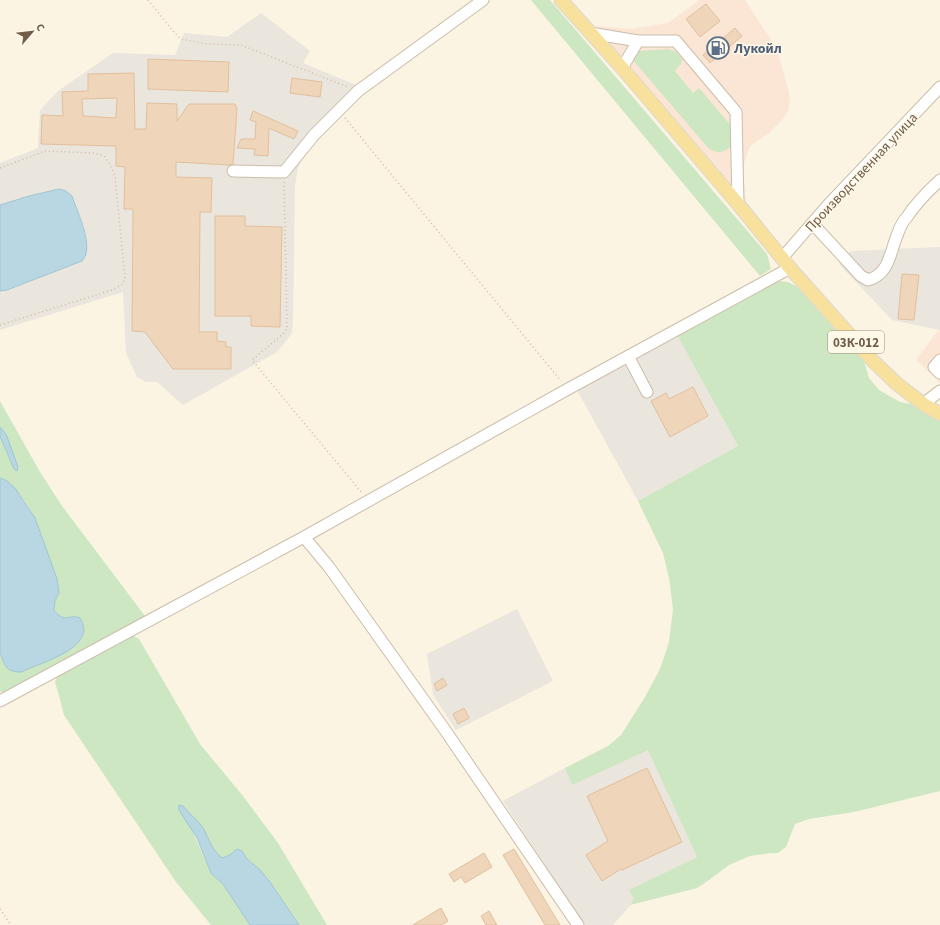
<svg xmlns="http://www.w3.org/2000/svg" width="940" height="925" viewBox="0 0 940 925" font-family="'Source Sans 3',sans-serif">
<rect width="100%" height="100%" fill="#fbf4e2"/>
<path fill="#fbe6d6" d="M699,0H745L777,49L789,92L790,103L788,111L782,120L769,133L750,146L743,167L746,203L593,26L631,29L668,23Z
M939,329L940,330V383L916,360Z"/>
<path fill="#eae5dd" d="M261,13L310,51L303,63L368,90L317,141L303,157L298,168L295,185L293,322L292,333L286,341L277,352L183,405L157,382H146L137,377L126,353L123,292L0,330V163L38,148L40,110L58,91L113,53L175,55L184,33L227,37Z
M940,247V330L892,320L839,264L851,251Z
M677,335L738,446L638,501L577,390Z
M517,609L553,681L456,730L433,695L427,654Z
M648,749L697,857L629,890L635,900L613,925H584L503,801L565,768L572,784Z"/>
<path fill="#cce7c2" d="M531,0H550L767,254L771,269L760,276Z
M669,49L676,52L682,59L681,64L675,71L693,93L699,88L733,128L734,144C725,152 719,155 708,148L633,60L635,53L639,51Z
M778,281L788,282L796,286L864,361L869,378L879,390L900,402L911,404L940,421V791L854,812L809,819L795,824L786,847L778,853H771L750,856L729,865L709,880L697,888L630,905L634,899L629,890L697,857L648,750L572,785L565,768L608,746L621,735L645,697L660,669L669,642L673,609L669,578L663,553L638,501L738,446L677,335Z
M0,401L40,472L62,506L145,616L3,694L0,691V652L5,666L21,672C42,663 67,656 81,637L76,616C65,619 61,619 54,609L55,601L59,593C49,559 35,494 0,478V436L14,469L6,435L0,427Z
M132,635L139,639L200,744L243,796L278,843L327,925H299L270,882L259,869L247,859L242,851L237,849L230,855L222,858C210,849 208,832 197,823L192,830L211,873L223,884L250,925H211L176,882L64,715L61,703L55,682L57,676Z"/>
<path fill="#b8d7e3" stroke="#9fc5d4" d="M59,189L66,191L72,196C77,211 90,238 86,253C86,256 84,258 82,261L7,290L0,291V205L29,196Z
M0,427L6,434L18,467L17,471L14,469L0,436Z
M0,478L7,481L15,488L35,518L57,579L59,593L55,601L54,610C66,625 69,613 80,618C82,621 84,626 84,630C82,652 38,664 21,672C6,672 4,665 0,652Z
M179,805L183,806C188,812 199,822 203,828C209,839 212,850 222,858L230,855L237,849L242,851L247,859L259,869L270,882L299,925H250L223,884L211,873L197,838L179,810Z"/>
<path fill="#efd6bb" stroke="#e1bf9c" fill-rule="evenodd" d="M706,4L720,21L700,37L686,19Z
M735,28L742,36L710,63L703,55Z
M148,59L229,62L228,92L148,89Z
M134,73L135,129H146L147,103L177,104V121L189,104H235L237,109L233,164L229,165L176,162V177L212,178L211,212H200L199,332H217V341L226,342V347H231V369H173L145,332L132,331L133,209H124L125,167L116,166V146L41,144L42,115L63,116L62,92L88,91V74ZM117,98L116,118L83,116L82,99Z
M292,78L322,82L320,97L290,93Z
M253,111L298,131L294,139L269,128L268,156L254,155L255,149L237,148L241,139H255L256,122L250,120Z
M215,216H245V226L282,227L280,327L251,326V316H215Z
M902,274L919,275L914,320L898,319Z
M693,387L708,416L670,437L651,401L666,393L669,399Z
M443,678L447,685L437,691L434,684Z
M464,708L469,718L458,724L453,714Z
M647,768L682,842L622,870L621,869L602,881L586,855L608,841L587,796Z
M514,849L560,925H545L503,855Z
M484,853L492,867L465,883L461,877L454,882L449,874Z
M441,908L448,921L442,925H413Z
M489,911L497,925H486L481,916Z"/>
<g fill="none" stroke-linecap="round" stroke-linejoin="round">
<g stroke="#cbbda9" stroke-width="13">
<path id="minor" d="M590,33L638,41H676L736,112L738,204
M622,68L638,41
M233,171L284,172L314,135L358,91L483,0
M812,223L861,276L868,280C890,274 890,251 898,233C900,227 903,221 907,217C916,203 928,191 940,180
M782,258L828,205L940,87
M628,356L647,392
M940,360L934,367L940,373
M923,404L940,391
M304,537L329,567L445,730L578,925
M0,701L304,537L568,389L790,268"/>
</g>
<g stroke="#ddd8d4" stroke-width="15">
<path id="major" d="M561,0L622,68L738,204L790,268L872,360L896,383L923,404L940,414"/>
</g>
<path stroke="#d3ba9f" stroke-width="1.5" stroke-dasharray="1 3" stroke-linecap="butt" d="M148,0L173,31L181,39L207,44L241,45L348,87
M345,118L561,381
M0,168L45,151L93,153L104,156L109,163L115,176L125,277L123,284L112,290L0,325
M284,182L287,329L283,334L252,360L362,493
M0,909L11,925"/>
<use href="#minor" stroke="#fff" stroke-width="11"/>
<use href="#major" stroke="#f7e19d" stroke-width="13"/>
</g>
<defs>
<g id="fuel-ring" transform="scale(1.15)"><circle r="9.5" fill="#fef8e8" stroke="#5c6f8a" stroke-width="1.5"/><path d="M-5.5-6h7V0h2V4h1.3V-2.5L3-4.5l.8-.8L6-3V5H2.5V1h-1V6h-7ZM-4.2-4.7v3.2H.2V-4.7Z" fill="#5c6f8a"/></g>
</defs>
<g fill-rule="evenodd">
<use href="#fuel-ring" x="718" y="48"/>
</g>
<g text-anchor="middle" stroke-width="3" stroke-linejoin="round" paint-order="stroke">
<rect fill="#fef8e8" stroke="#9b8c79" stroke-width="1" x="828" y="331" width="56" height="22" rx="3"/>
<g font-size="13" font-weight="bold" fill="#715d4a">
<text x="856" y="347">03К-012</text>
</g>
<g font-size="14" font-weight="bold" fill="#4e5e75" stroke="#fef8e8" text-anchor="start">
<text x="734" y="53">Лукойл</text>
</g>
<g font-size="14" fill="#715d4a" stroke="#fef8e8">
<text transform="translate(861 172) rotate(-47)" y="5">Производственная улица</text>
</g>
</g>
<g transform="translate(32 32) rotate(62)" stroke="#fef8e8" stroke-width="3" paint-order="stroke">
<path d="M0-3L7 15L0 10L-7 15Z" fill="#715d4a"/>
<text y="-6" font-size="11" font-weight="bold" text-anchor="middle" fill="#715d4a">С</text>
</g>
</svg>
